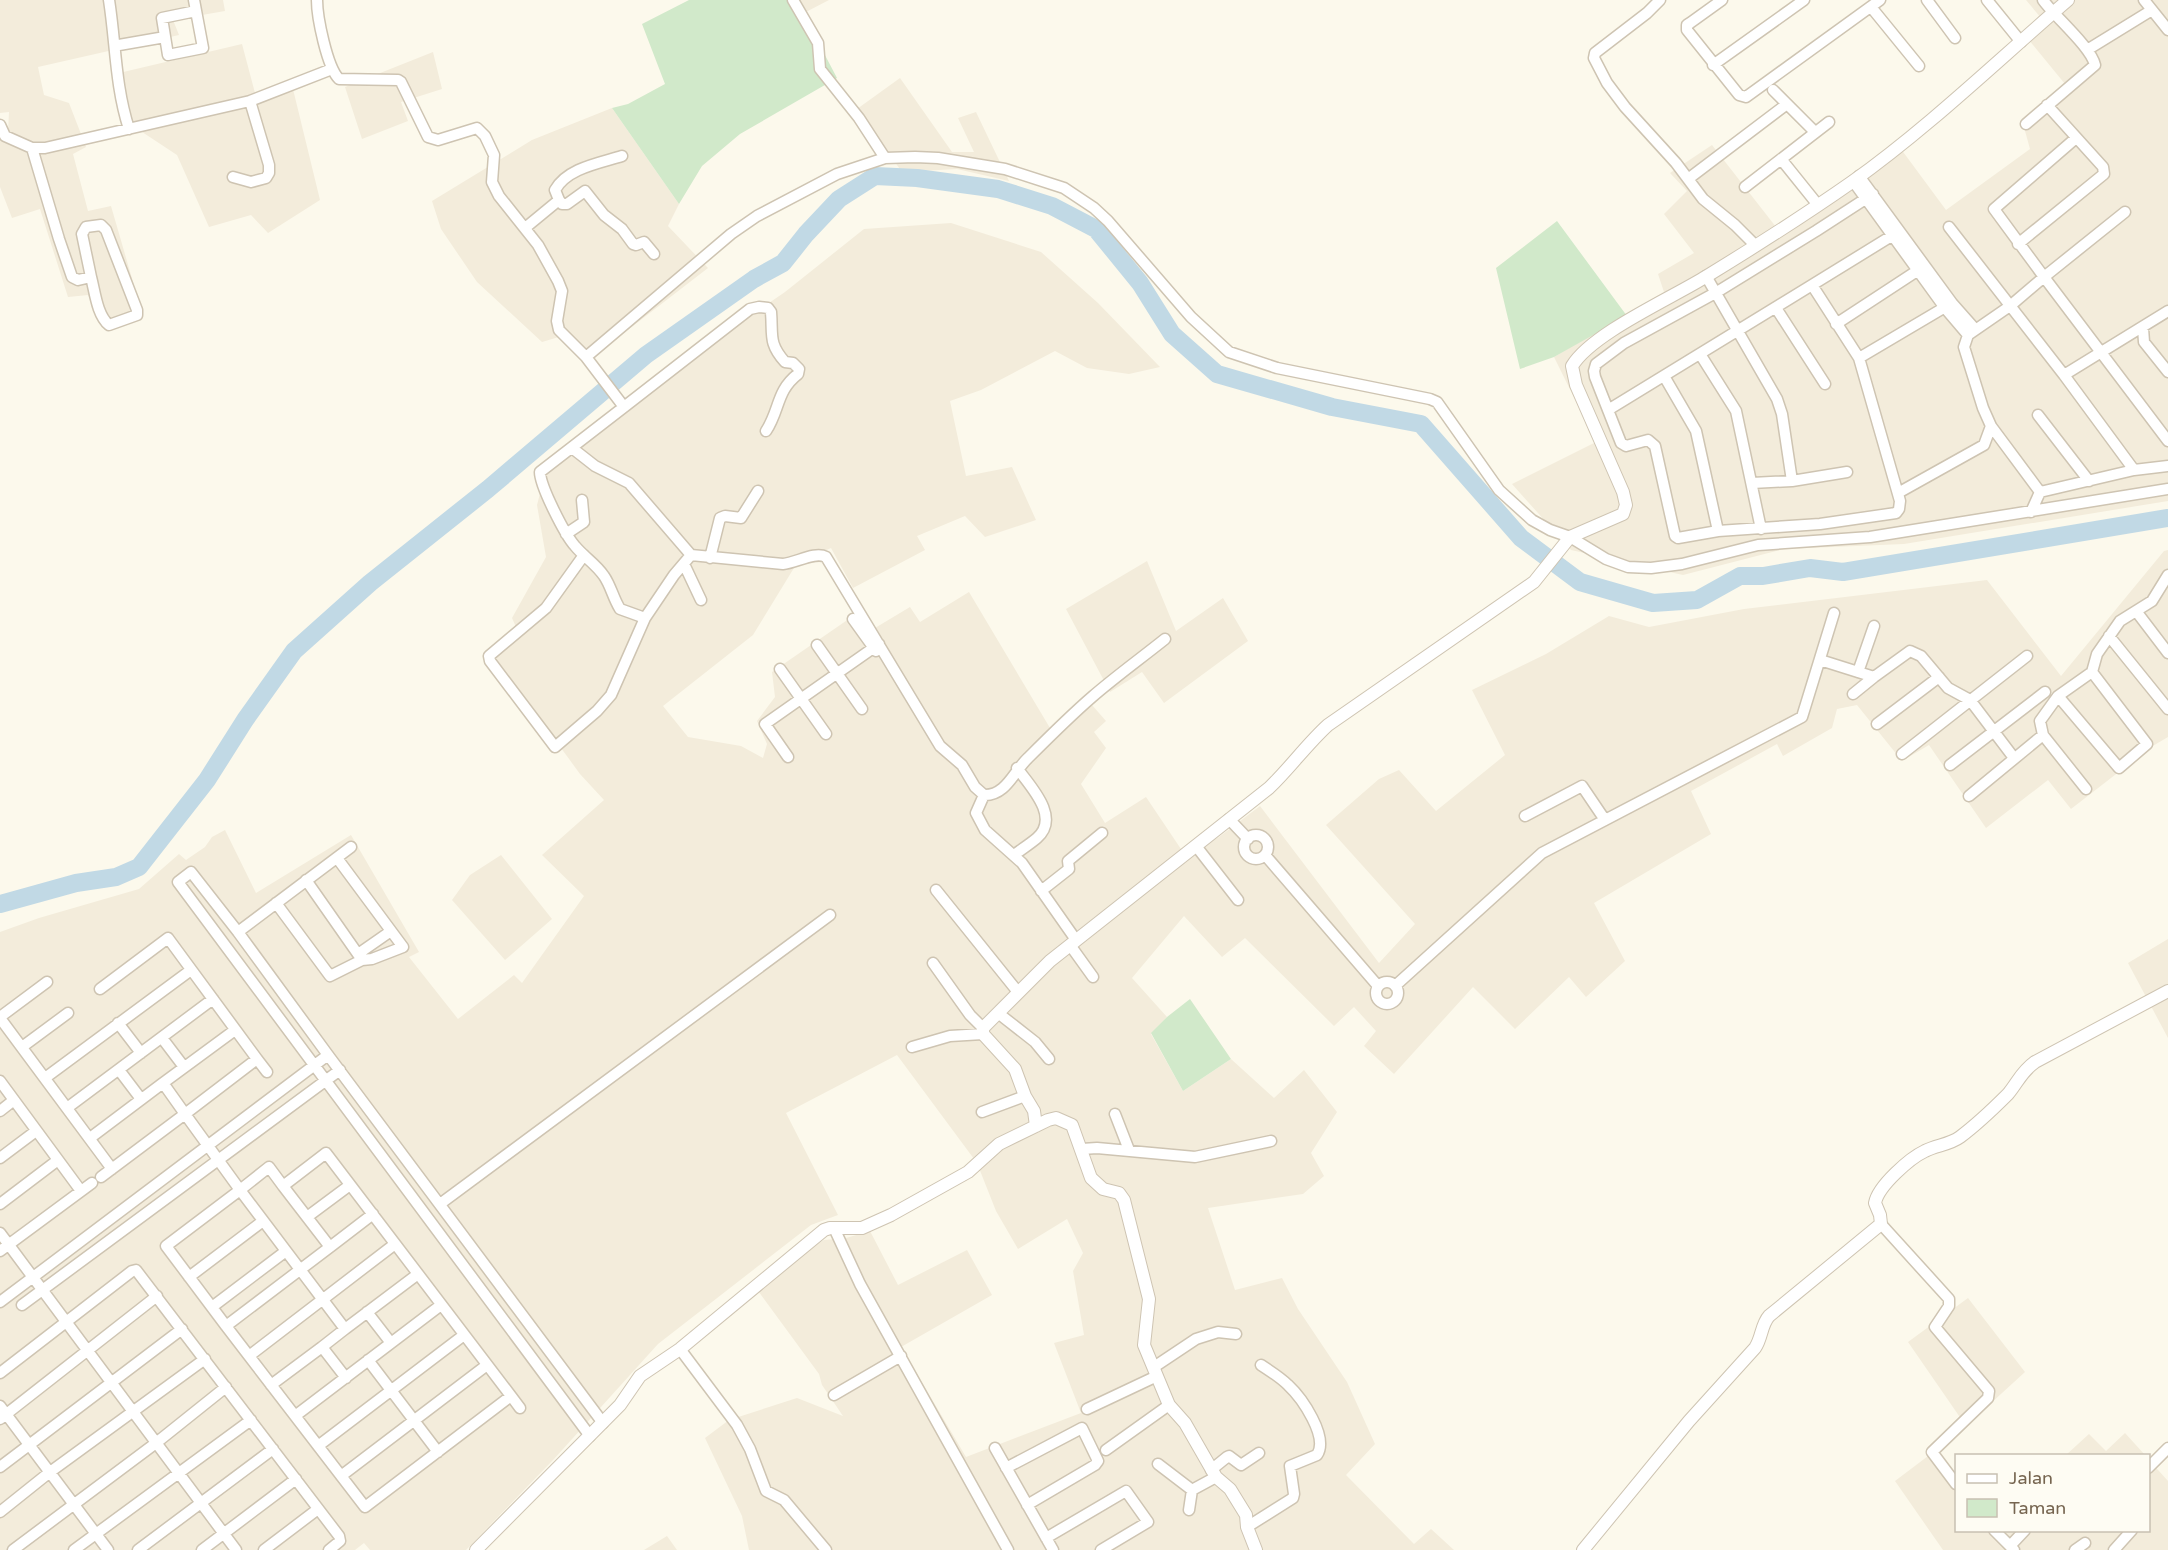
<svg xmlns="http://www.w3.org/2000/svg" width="2168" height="1550" viewBox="0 0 2168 1550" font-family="'Varela Round',sans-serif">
<rect width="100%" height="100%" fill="#fcf9ec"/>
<path fill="#f3ecdb" d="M0,0H223L225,11L173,20L179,35L38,67L44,95L69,103L86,147L73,154L88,211L111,206L142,313L110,331L88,295L68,297L40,209L12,218L0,187V139L8,132L9,112L0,113Z
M796,0H829L804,13Z
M2026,0H2168V501L1904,544L1784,549L1683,575L1571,550L1512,484L1596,442L1554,357L1664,292L1658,274L1694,253L1664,214L1687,191L1670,173L1712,145L1776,227L1898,145L1946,210L2030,149L2022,120L2065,84L2024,34L2041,18Z
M242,44L255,93L292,85L320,200L268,233L251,215L209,227L177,155L130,124L119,73Z
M433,52L442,89L401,102L408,121L362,139L345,87Z
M900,78L952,152H974L958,118L976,112L1009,181L957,169L902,172L857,109Z
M612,108L679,204L668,226L708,268L585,363L562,336L542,342L477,282L441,229L432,201L532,140Z
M951,223L1041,252L1098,303L1160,367L1129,374L1087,368L1055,351L981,390L950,401L966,476L1012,467L1036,520L985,537L965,516L917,536L925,550L853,588L831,548L797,563L753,635L663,706L688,737L741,746L763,758L767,744L757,721L775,697L772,672L856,614L870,631L910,607L920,622L969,592L1050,728L1085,697L1106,721L1094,732L1106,748L1081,784L1105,823L1146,797L1185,855L1219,837L1260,806L1379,963L1415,924L1326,825L1379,779L1399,770L1436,811L1505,755L1472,690L1546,654L1609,616L1649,627L1744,609L1987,580L2061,676L2164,551L2168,550V737L2151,747L2071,809L2048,780L1986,828L1929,745L1902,761L1857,705L1837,709L1832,728L1783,756L1777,744L1691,791L1711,834L1594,903L1625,961L1586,997L1569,977L1515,1029L1473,987L1394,1074L1364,1046L1376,1031L1354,1007L1334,1026L1245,938L1222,957L1184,916L1132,978L1167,1017L1151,1034L1183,1091L1231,1059L1274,1098L1304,1070L1337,1112L1311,1153L1324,1176L1303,1194L1208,1208L1235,1290L1282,1278L1298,1309L1347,1382L1375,1444L1346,1475L1414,1544L1431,1529L1454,1550H749L742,1516L705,1438L729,1420L797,1398L843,1416L822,1385L819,1374L753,1284L824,1240L846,1238L870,1231L898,1285L967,1250L992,1295L901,1347L966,1457L1081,1413L1054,1343L1084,1335L1073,1271L1083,1253L1067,1219L1018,1249L996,1211L977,1163L897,1055L786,1113L838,1215L811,1225L658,1344L554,1459L466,1550H370L364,1543L355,1550H0V932L39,918L139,889L179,854L186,860L205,847L212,837L225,830L256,893L351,835L419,952L409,957L458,1019L514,975L522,983L584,896L542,855L604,800L580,774L494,656L520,636L512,618L546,557L537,505L548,463L669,372L785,292L864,229Z
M1147,561L1176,631L1223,598L1248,641L1164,703L1142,672L1110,692L1066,609Z
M501,855L552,919L505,960L452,900L470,875Z
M2168,939V1038L2128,963Z
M1968,1298L2025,1372L1966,1426L1908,1342Z
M2125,1433L2145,1455H2066L2089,1434L2106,1451Z
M1936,1450L1956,1476V1530H2148L2149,1460L2168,1481V1550H1943L1895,1481Z
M667,1536L677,1550H644Z"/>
<path fill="#d1e9ca" d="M689,0H796L837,78L740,134L702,166L679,204L612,108L628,104L665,84L642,24Z
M1557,221L1627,316L1554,357L1520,369L1496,268Z
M1190,999L1231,1059L1183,1091L1151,1033L1167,1017Z"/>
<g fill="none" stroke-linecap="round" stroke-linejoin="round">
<path stroke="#c1d9e5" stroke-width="18" d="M0,904L76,883L116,877L139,867L207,780L245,720L294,651L370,583L488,489L646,355L754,279L783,263L806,234L839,199L875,176L917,178L998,189L1052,206L1096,229L1140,283L1172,334L1217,374L1332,407L1421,424L1521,538L1580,582L1653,603L1697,600L1740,576H1763L1810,568L1843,572L2168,518"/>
<g stroke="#cec4b2" stroke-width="13">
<path id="minor" d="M109,0C116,45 115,85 129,129
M194,0L203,48L168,55L162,18L196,11
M317,0C317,17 327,67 339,79L398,80L401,82L428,137L438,140L477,128L485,136L494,155L492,182L499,196L538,245L558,281L562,291L557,321L559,330L586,357L624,407L540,472C540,486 565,535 575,546C584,557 596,564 604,576C611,586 613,598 620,609L645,618
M793,0L818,43L820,69L859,118L885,158
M1660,0L1647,13L1595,53L1594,58L1607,83L1625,107L1676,163L1703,199L1735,225L1755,245
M1722,0L1690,23L1687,25V30L1739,95L1746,97L1880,0
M1927,0L1955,38
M1987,0L2021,42
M2144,0L2168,30
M1871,7L1919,66
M119,45L165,37
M2087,50L2152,10
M1713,65L1804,0
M1773,90L1815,132
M2026,124L2095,65C2091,47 2055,17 2043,0
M0,125L5,136L32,148H45L250,101L332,69
M2076,138L1994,209L2044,277L2125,212
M32,148L59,239L72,277L78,280L91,277C95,292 97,315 109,325L137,315V310L106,230L101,225L86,227L82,234L91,277
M1781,159L1818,205
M1692,176L1787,104
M1859,176L1952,303L1975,329
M233,177L251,182L266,178L269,173V165L250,101
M1853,181L1945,308L1968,335
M1745,187L1829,122
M1873,194L1816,231L1717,292L1624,343L1596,364L1594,371L1595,377L1621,443L1626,446L1648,440L1655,446L1675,536L1678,538L1718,531L1820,524L1896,513L1899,509L1900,501L1859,358L1952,303
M559,200L555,190C567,168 600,163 622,156
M1949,227L2064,375
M525,228L559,200L562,204H567L585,191L604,215L622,229L633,244L636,245L644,242L654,254
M2018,244L2104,174L2103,167L2047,105
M1706,276L1777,399L1782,414L1792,481L1847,472
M1776,308L1825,384
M1836,324L1923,267
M2143,328L2144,342L2168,372
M1700,354L1736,411L1761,529
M586,357L731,234L757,216L837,174L885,158L915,157L938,158L1005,169L1064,188L1094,208L1108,221L1191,317L1229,352L1277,368L1430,399L1437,402L1499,490L1532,520L1550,530L1570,537L1606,559L1628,567L1651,568L1682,564L1758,545L1870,537L2168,489
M1859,358L1812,285L1898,232
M1664,376L1696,431L1718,531
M624,407L750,309L759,307L768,308L771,312C773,335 768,343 785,362L793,363L799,369L798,374C776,391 780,410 766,431
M1608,410L1812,285
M2038,415L2089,481
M572,448L595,466L629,483L691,555L783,564C796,563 815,551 826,557L940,746L962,765L975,787L984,795L976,813L985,830L1022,863L1076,940
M2134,470L2168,466
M1752,483L1792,481
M2040,492L1991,426L1983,408L1964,347L1968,335L2010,306L2044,277L2168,441
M1898,493L1984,445L1991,426
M2031,512L2040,492L2134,470L2064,375L2168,311
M566,534L584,522L582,500
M584,555L546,608L489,656L490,661L555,747L597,711L611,695L645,618L674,575L691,555
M710,558L720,518L725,516L741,518L758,491
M684,564L701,600
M2136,611L2168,653
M853,619L876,651
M2109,636L2168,709
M817,645L862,709
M1820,660L1874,677L1910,651L1921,656L1948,688L1970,700L2014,758
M780,669L826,734
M1858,672L1874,626
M1853,694L1874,677
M2058,696L2119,768L2147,744L2092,672
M1877,724L1939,677
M2043,735L2086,789
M1902,754L2027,656
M788,757L765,724L879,644
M1950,765L2045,692
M984,795C1006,796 1014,771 1028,758C1049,737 1070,716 1092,697C1115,677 1140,659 1165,639
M1969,796L2043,735L2040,721L2058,696L2092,672L2097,654L2120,621L2152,601L2168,575
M1525,816L1582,786L1605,820
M1229,819L1248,839
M1244 847a12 12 0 1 1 24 0a12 12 0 1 1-24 0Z
M1196,846L1238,900
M1014,855C1022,849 1030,844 1037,838C1061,817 1030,786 1017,768
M1265,855L1378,986
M306,880L362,960L372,959L403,947L337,858
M936,890L1018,992
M1041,891L1069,869L1068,861L1102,833
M276,903L330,976L362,960
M238,932L351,847
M1070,945L1093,977
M358,954L391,931
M933,963L970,1015L983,1028
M1376 993a11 11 0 1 1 22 0a11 11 0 1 1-22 0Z
M1395,986L1542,853L1802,717L1834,613
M100,989L168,938L257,1059
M998,1013L1035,1042L1049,1059
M0,1017L47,982
M0,1018L112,1169
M118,1023L141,1053
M162,1038L184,1067
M22,1047L68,1013
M912,1047L950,1036L983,1034
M119,1070L141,1099
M45,1078L191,970
M0,1081L81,1191
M163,1083L235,1030
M67,1108L213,999
M0,1111L14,1100
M982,1112L1025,1096
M1115,1114L1129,1150
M90,1138L163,1083L185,1114L257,1059L267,1072
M1082,1149L1097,1148L1195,1157L1271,1141
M0,1158L36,1131
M101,1177L185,1114L240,1190L269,1167L283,1186
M0,1204L58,1160
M440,1204L830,915
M373,1214L330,1247L283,1186L326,1153L511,1396L520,1408
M307,1217L350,1185
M1881,1224L1949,1299V1306L1935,1327L1989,1391L1988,1398L1932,1452L1956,1484
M834,1228L860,1284L1008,1550
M0,1233L236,1550
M395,1244L249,1356L365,1507L511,1396
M330,1247L226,1326L166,1246L240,1190L345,1329L418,1274
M0,1251L92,1183
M189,1277L263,1221
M0,1302L328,1055
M22,1305L340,1070
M212,1307L286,1251
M367,1312L391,1343
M226,1326L249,1356
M322,1347L345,1329
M680,1349L737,1425L750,1449L766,1491L784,1500L826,1550
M368,1360L438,1452
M1154,1367L1196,1339L1218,1332L1236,1334
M0,1373L132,1271L136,1270L339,1536L340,1541L329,1550
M271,1385L322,1347L346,1378
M834,1395L901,1356
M0,1406L108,1550
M1087,1409L1157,1376
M295,1416L441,1305
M0,1419L157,1296
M590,1436L178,882L191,872L238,932L328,1055L603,1423
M318,1446L464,1335
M995,1448L1053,1550
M1106,1450L1169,1405
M1158,1464L1192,1490L1216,1477
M0,1467L182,1329
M1006,1468L1082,1428L1098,1461L1095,1465L1027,1505
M2148,1468L2168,1448
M1211,1470L1227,1457L1229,1456L1241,1465L1259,1453
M341,1476L487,1365
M1189,1510L1192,1490
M0,1512L50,1472L205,1359
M1247,1527L1293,1498L1294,1494L1290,1466L1317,1455C1329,1437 1302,1398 1288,1385C1280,1377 1270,1371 1261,1365
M1994,1530L2014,1550
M1046,1538L1126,1491L1148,1522L1101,1550
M2010,1546L2025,1530
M13,1550L156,1443L226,1387
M74,1550L251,1420
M138,1550L273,1449
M202,1550L296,1479
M264,1550L318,1509
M2075,1550L2085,1543
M2114,1550L2132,1530"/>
</g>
<g stroke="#cec4b2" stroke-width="14">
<path id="tertiary" d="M1036,1126L1034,1111L1025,1096L1015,1069L983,1034V1028L1050,961L1269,788C1290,768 1307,744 1328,725L1534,582L1570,537L1623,514L1626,505L1623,492L1576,385L1572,366C1592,333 1672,298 1707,276C1756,246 1805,215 1852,182C1929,127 1997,61 2068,0
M476,1550L620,1405L640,1376L680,1349L824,1230L830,1228H862L891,1215L968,1172L999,1144L1048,1120L1056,1118L1072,1125L1091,1178L1103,1189L1119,1193L1124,1200L1149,1299L1144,1345L1169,1405L1185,1423L1216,1477L1230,1489L1246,1515L1247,1527L1256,1550
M1583,1550L1689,1421L1755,1348C1762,1338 1761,1325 1769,1316L1881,1224L1880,1215L1875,1203C1878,1186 1910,1158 1925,1151C1936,1145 1949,1145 1960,1137C1976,1125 1993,1109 2008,1094C2018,1082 2021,1072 2035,1062L2168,991"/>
</g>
<use href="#minor" stroke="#fff" stroke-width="10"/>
<use href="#tertiary" stroke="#fff" stroke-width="12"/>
</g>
<rect x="1955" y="1454" width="195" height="78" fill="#fefcf3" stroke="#c8c0b2" stroke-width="1.5"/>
<rect x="1967" y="1474" width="30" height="9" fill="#ffffff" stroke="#c8c0b2" stroke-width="1.5"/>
<text x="2009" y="1484" font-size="18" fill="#766550">Jalan</text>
<rect x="1967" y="1499" width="30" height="18" fill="#d1e9ca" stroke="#c8c0b2" stroke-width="1.5"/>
<text x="2009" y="1514" font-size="18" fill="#766550">Taman</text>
</svg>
